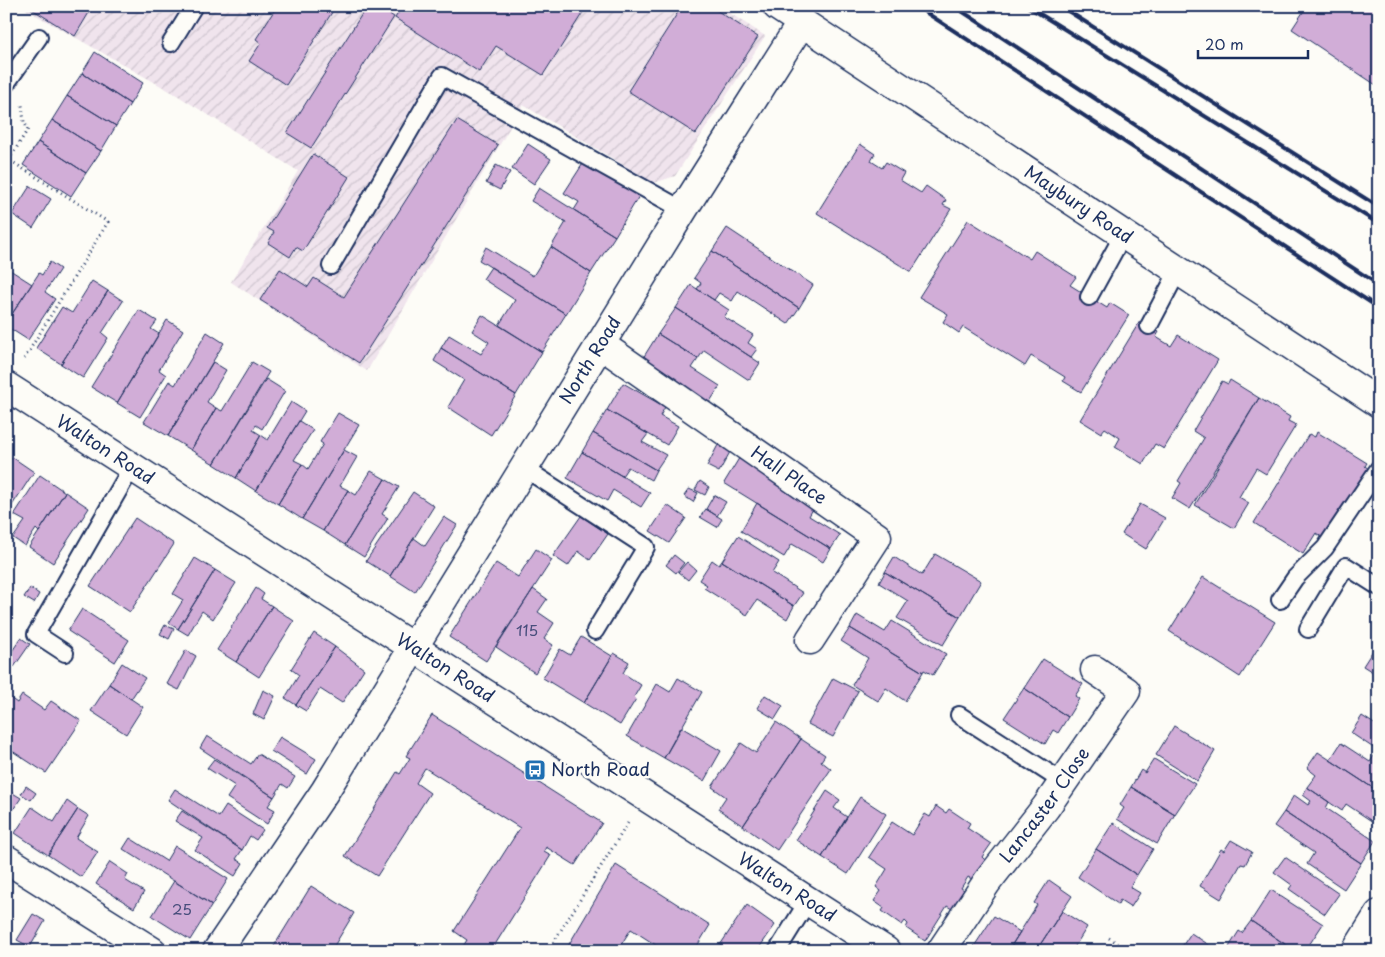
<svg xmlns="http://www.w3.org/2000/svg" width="1385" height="957" viewBox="0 0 1385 957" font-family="'Playpen Sans',sans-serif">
<defs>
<pattern id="industrial-furrows" width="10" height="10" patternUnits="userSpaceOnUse" patternTransform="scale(1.25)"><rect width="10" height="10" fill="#f0e4ed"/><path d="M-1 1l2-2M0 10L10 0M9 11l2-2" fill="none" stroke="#cdc4ce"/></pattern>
</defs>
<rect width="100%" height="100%" fill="#fdfcf7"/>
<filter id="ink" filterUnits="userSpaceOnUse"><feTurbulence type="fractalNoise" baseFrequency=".02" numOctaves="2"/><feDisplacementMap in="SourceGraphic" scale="10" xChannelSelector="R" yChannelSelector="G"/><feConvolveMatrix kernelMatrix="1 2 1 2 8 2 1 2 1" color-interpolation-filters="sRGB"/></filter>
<g filter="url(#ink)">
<path fill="url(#industrial-furrows)" d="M20,6H719L765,36L675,176L654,183L523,105L367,371L231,282L298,171L175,94Z"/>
<path fill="#d1add7" stroke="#1b2f5e" d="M27,6H93L75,36Z
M277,6H336L286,85L249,61L261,43L256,39Z
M367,6H377L394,17L311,148L287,133Z
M403,6H587L543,75L496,46L479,72L395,18Z
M682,6H710L758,37L696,134L628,91Z
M1307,6H1379V87L1292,29Z
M95,52L143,83L130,104L82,73Z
M82,73L130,104L116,126L67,96Z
M67,96L116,126L101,151L52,120Z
M52,120L101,151L86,173L38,142Z
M457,120L498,145L359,363L260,300L280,269L308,287L314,278L344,297Z
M38,142L86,173L71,196L23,165Z
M528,144L551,159L534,184L512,169Z
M860,144L875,154L871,161L882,168L886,162L904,173L900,180L921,193L926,186L946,200L943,205L951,209L911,272L817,213Z
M313,154L349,177L303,251L296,247L290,257L268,243L274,232L267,228Z
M584,162L639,196L615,236L574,210L579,202L564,193Z
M496,165L510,172L500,190L486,183Z
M30,186L51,199L33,228L12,214Z
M539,188L615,236L591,273L551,247L566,222L531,201Z
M968,220L1030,259L1035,251L1076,277L1070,285L1107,308L1110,303L1129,315L1081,392L1063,381L1065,377L1031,356L1025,366L963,327L959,333L943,322L948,314L919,297Z
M727,228L813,285L799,308L712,251Z
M486,247L533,276L551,247L591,273L566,314L479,260Z
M712,251L799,308L788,324L738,291L732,301L719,293L714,300L697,289L701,283L694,278Z
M50,262L60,269L45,292L55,299L28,340L6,326V323L39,273L42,275Z
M491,267L566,314L542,352L499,325L515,300L483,279Z
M10,270L32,284L6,323V277Z
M92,281L108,291L61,364L36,348L62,307L72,313Z
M691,285L729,310L724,317L753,335L748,343L757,349L751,357L676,308Z
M108,291L123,301L102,333L108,338L83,378L61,364Z
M676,308L760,363L749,380L704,350L698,359L658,334Z
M139,310L157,321L151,329L159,334L117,403L91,387Z
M482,315L542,352L516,395L441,348L449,335L481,354L489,342L472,331Z
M167,320L183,330L159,370L166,375L140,417L117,403Z
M1140,321L1159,332L1156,337L1171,346L1178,335L1218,360L1164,449L1155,444L1143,464L1115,447L1120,438L1105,428L1101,433L1080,420Z
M207,332L224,343L168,436L144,422L169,381L175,385Z
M658,334L698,359L692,368L720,386L709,403L643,358Z
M441,348L516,395L491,435L448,407L464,380L434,361Z
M213,362L226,370L207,402L216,408L191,450L168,436Z
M252,362L269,372L214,464L191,450L216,408L222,411Z
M266,379L285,391L262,429L256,425L253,430L261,435L236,478L214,464Z
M1230,380L1259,398L1190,509L1172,498L1181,483L1178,481L1204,438L1193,431L1222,381L1228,384Z
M623,383L665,407L660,416L678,426L667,445L607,410Z
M1259,398L1290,417L1288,421L1296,425L1266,474L1256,468L1239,497L1249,503L1234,528L1195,505Z
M291,402L305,411L256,491L236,478L261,435L268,440Z
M607,410L648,434L642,442L666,455L656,470L593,433Z
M338,413L359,425L302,519L278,504L302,464L308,469L323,444L320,442Z
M299,421L313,430L294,460L302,464L278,504L256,491Z
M1317,432L1367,463L1365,466L1371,471L1343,517L1338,514L1323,538L1316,533L1303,554L1254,523L1309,434L1315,437Z
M593,433L656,470L651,480L628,467L622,476L582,452Z
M718,445L730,452L719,472L707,466Z
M344,450L357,457L340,486L348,490L323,531L302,519Z
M582,452L650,493L641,507L613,490L607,501L567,478Z
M741,455L817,502L809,516L840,535L831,549L724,483Z
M12,457L34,472L9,510L6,509V466Z
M371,471L385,479L345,545L323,531L348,490L356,495Z
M40,475L65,492L39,532L36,529L25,546L13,538L25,521L14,515Z
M385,479L399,487L382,514L388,518L364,557L345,545Z
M700,481L709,487L705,495L695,490Z
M689,489L698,493L693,502L684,496Z
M65,492L89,508L53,563L29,547Z
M413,492L434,506L390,576L366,561Z
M714,495L726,502L717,516L706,509Z
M757,503L831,549L823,562L792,544L784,557L741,531Z
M1140,504L1165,518L1146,549L1122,534Z
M667,505L686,518L669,543L650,531Z
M706,509L722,519L717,527L700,517Z
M581,516L608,534L590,560L578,551L568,566L553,556Z
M444,517L457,525L415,592L390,576L414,538L425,546Z
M135,518L174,544L130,612L90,586Z
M738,536L779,562L772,573L803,593L794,606L722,561Z
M536,549L552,560L486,661L449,637L496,563L518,577Z
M935,554L981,581L960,617L885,572L894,557L922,575Z
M674,555L684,563L676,573L666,565Z
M195,558L215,570L178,629L169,623L183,600L173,594Z
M712,560L719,565L722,561L794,606L787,619L757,600L747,615L704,588L707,585L699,580Z
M687,562L696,570L688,580L678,572Z
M215,570L236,583L213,619L202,611L188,635L178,629Z
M885,572L960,617L943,645L897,618L908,601L879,583Z
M1203,577L1275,622L1240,677L1169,631Z
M30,588L39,594L34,603L24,597Z
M256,588L264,594L261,599L272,606L236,662L217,650Z
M533,589L547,599L538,612L554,623L544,639L553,645L535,673L496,647Z
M272,606L294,621L259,677L236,662Z
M82,609L129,640L115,662L68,631Z
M857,615L885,632L892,621L946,654L933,675L924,670L923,672L850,628Z
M165,625L174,629L169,639L160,634Z
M850,628L923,672L905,701L886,688L878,701L852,685L868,658L841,641Z
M314,633L335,647L296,705L285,698L299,675L291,669Z
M581,637L612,656L584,703L543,678L560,649L570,655Z
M21,638L30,644L14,667L6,660Z
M335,647L364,669L342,703L320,689L306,711L296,705Z
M1375,647L1379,650V676L1363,666Z
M186,650L196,656L179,690L167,684Z
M614,653L629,662L623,673L641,685L634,697L636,699L620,725L584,703Z
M1043,659L1083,684L1075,696L1079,699L1068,717L1024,688Z
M122,663L145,678L131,699L109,684Z
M678,678L702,692L664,758L627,736L657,684L670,692Z
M833,678L858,691L833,737L808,724Z
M109,684L143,707L126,734L91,711Z
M1024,688L1068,717L1058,733L1053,730L1045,744L1004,718Z
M263,690L275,696L264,720L253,714Z
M6,695L17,703L22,695L44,710L51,701L81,721L46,773L6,747Z
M765,695L783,706L775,719L757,708Z
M432,715L602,823L575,865L546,847L544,851L551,855L491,951H460L467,940L454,931L520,828L425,768L416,783L430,793L377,876L345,856L397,772L400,774L410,758L406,756Z
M1362,716L1379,727V759L1374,756L1378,751L1351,733Z
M776,722L801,739L743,826L718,809L726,797L712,787L741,743L756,753Z
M1174,726L1215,751L1197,781L1156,755Z
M681,727L721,751L704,781L664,758Z
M207,736L251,764L258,754L295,777L288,788L282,784L274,797L200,748Z
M280,737L316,759L307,774L271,751Z
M801,739L825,755L821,761L831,769L777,850L743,826Z
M1341,743L1370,762L1374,756L1379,759V792L1330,760Z
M1318,752L1379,792V826L1346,804L1342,811L1307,787L1316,775L1307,768Z
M214,759L274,797L268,806L275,810L267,824L227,798L235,786L207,768Z
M1154,759L1195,784L1175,814L1131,787L1141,770L1145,773Z
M26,786L36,793L31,800L21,794Z
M1131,787L1175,814L1157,844L1117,819L1124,808L1120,805Z
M1307,787L1329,802L1326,808L1375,841L1361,863L1284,812L1294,795L1308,805L1311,801L1303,795Z
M6,789L21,798L6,820Z
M175,789L219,817L226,806L263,830L256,840L250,836L242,850L168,800Z
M827,791L840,800L834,808L847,817L822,857L796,840Z
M860,797L886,814L848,874L822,857Z
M67,801L78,809L48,855L15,833L32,807L54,822Z
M936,806L946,813L949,809L970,823L967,828L991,844L982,857L985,860L972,879L968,877L961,888L964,890L952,909L947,906L925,941L906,928L908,924L905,921L902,925L882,911L884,908L874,901L881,891L876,887L887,869L869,857L892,822L912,835L925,814L930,817Z
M78,809L89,816L76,838L98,852L81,877L48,855Z
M182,811L242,850L236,859L243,863L235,876L195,850L203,838L175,821Z
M1284,812L1361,863L1344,889L1307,864L1314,853L1274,826Z
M1113,823L1153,849L1137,875L1096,849Z
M130,838L166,861L175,846L228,879L212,905L123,849Z
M1231,840L1252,852L1245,865L1241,864L1221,899L1200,886L1221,849L1224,851Z
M1096,849L1137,875L1130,887L1140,893L1131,907L1120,900L1118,904L1078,877Z
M1285,857L1339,894L1325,914L1289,889L1292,885L1274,872Z
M110,862L128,874L125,880L144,892L134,908L96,884Z
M616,865L710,925L694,951H665L631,929L617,951H565Z
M1049,880L1072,896L1036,951H1008L1037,905L1034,903Z
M174,881L212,905L190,940L152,916Z
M311,886L354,913L331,951H271Z
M1271,890L1323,924L1305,951H1295L1251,921Z
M747,905L775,925L757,951H716Z
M1062,911L1087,927L1072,951H1036Z
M33,914L45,921L30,947L17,940Z
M994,916L1020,932L1008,951H971Z
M1251,921L1295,951H1235L1229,947L1239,931L1242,933Z
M1191,933L1218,951H1179Z"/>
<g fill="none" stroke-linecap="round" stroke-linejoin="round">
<g stroke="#1b2f5e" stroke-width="20">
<path id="service" d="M171,43L194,6
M6,84L39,37
M331,266L442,76L683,210
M1089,297L1123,235
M1149,326L1178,271
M524,468L646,547L595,631
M1280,600L1295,578L1325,548L1379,468
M1308,629L1346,566L1379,587
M65,653L36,634L132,467
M959,715L1063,782
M777,951L808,901"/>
</g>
<g stroke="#1b2f5e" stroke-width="31">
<g id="minor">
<path id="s1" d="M600,344L877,537L810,640"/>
<path id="s2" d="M6,386L886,951"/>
<path d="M6,859L152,951"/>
<path id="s3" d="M217,951L325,791L683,210L802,22"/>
<path id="s4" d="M941,951L987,882L1046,807L1126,691L1095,670"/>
<path d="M1356,951L1379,914"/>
</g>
</g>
<g stroke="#1b2f5e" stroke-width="31">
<g id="tertiary">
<path id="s5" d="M777,6L1379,403"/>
</g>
</g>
<path stroke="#1b2f5e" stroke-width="3" stroke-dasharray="1 4" stroke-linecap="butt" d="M6,158L108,222L24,359
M9,160L28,129L24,122L22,105
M1109,938L1130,951
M548,951L628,823"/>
<use href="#service" stroke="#fdfcf7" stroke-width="16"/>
<use href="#minor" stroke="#fdfcf7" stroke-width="28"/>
<use href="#tertiary" stroke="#fdfcf7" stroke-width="28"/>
<path stroke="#1b2f5e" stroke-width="4" d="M916,6L1379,308
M954,6L1379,285
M1027,6L1379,224
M1060,6L1379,207"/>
</g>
</g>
<defs>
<g id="bus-square" transform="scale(1.125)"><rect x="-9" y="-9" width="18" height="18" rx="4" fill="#1f6fb2" stroke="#fdfcf7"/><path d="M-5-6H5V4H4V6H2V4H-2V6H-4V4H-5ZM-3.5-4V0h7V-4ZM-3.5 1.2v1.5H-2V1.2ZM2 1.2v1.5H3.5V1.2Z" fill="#fff"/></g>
</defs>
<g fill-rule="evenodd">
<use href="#bus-square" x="535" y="770"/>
</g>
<g text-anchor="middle" stroke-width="5" stroke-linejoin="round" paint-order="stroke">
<g font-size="15" fill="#484e7c">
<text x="527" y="636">115</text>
<text x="182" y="915">25</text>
</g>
<g font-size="18" fill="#1b2f5e" stroke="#fdfcf7">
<text dy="6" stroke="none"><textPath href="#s5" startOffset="361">Maybury Road</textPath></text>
<text dy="6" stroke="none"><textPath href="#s3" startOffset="699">North Road</textPath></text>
<text dy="6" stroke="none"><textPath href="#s2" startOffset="118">Walton Road</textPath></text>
<text dy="6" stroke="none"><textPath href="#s1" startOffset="230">Hall Place</textPath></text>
<text dy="6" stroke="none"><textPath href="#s2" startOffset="522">Walton Road</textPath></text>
<text dy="6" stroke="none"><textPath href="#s4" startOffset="179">Lancaster Close</textPath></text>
<text dy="6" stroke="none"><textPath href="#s2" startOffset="928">Walton Road</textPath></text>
</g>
<g font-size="18" fill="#1b2f5e" stroke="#fdfcf7" text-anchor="start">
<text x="551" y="776">North Road</text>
</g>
</g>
<rect width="1385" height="957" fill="none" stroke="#fdfcf7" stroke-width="25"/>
<rect x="12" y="12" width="1360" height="932" fill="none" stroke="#1b2f5e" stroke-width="2" filter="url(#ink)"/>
<path d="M1198 50v8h110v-8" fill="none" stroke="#1b2f5e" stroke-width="2.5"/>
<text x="1205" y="50" font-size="15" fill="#1b2f5e" stroke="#fdfcf7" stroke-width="4" paint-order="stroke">20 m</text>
</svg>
